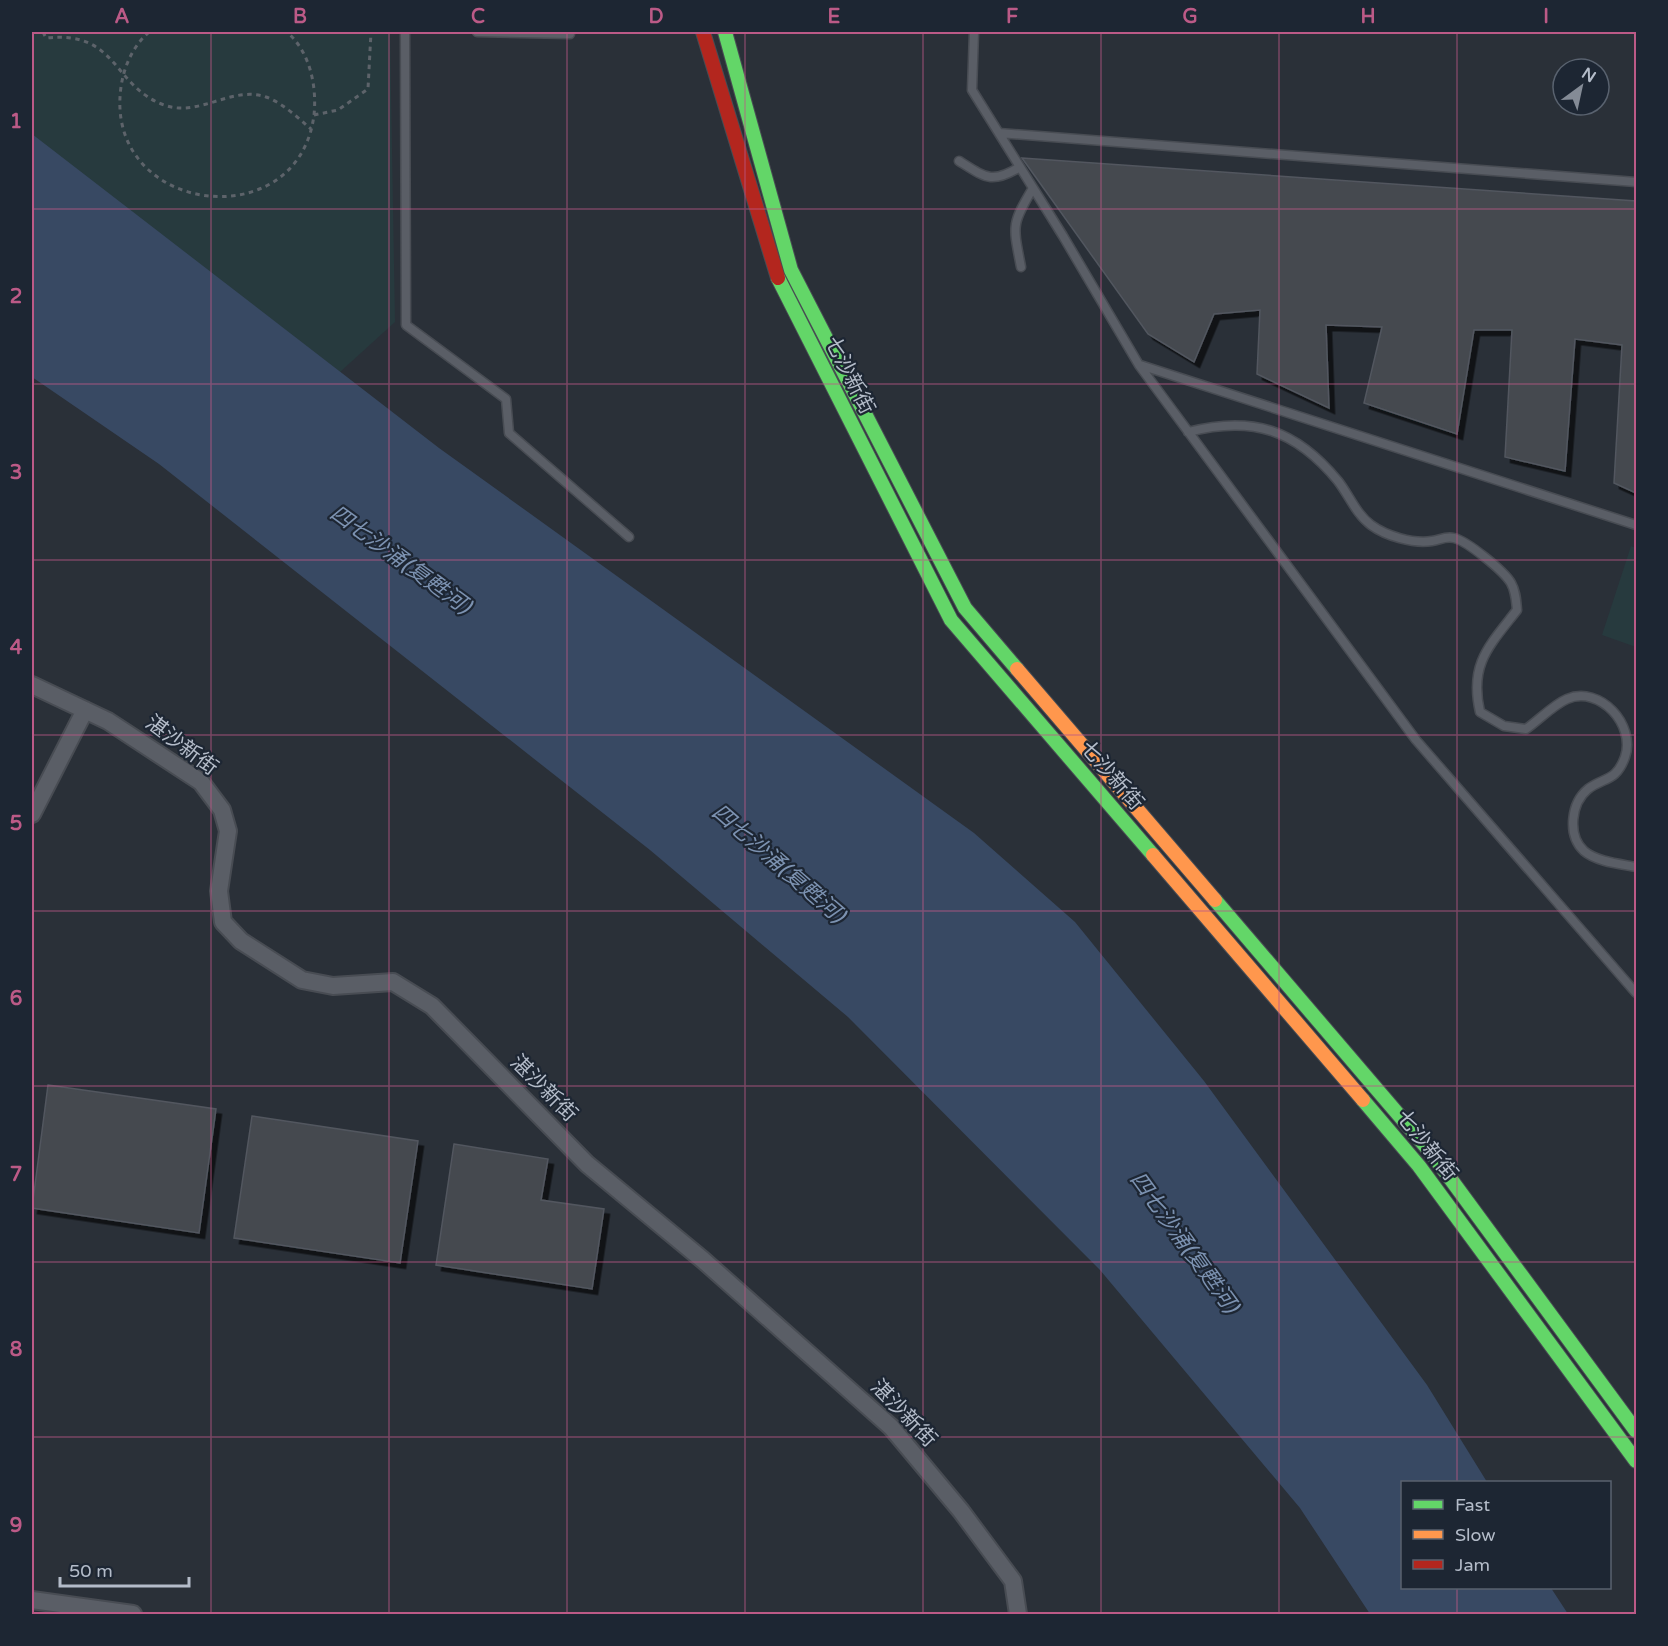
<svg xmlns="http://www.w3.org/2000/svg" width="1668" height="1646" viewBox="0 0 1668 1646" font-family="'Varela Round','Noto Sans SC',sans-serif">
<defs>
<filter id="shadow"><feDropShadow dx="5.5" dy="5.5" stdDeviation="0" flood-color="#0009"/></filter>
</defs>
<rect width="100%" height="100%" fill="#2a3038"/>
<path fill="#273a3e" d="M32,32H390L395,322L340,372L38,140L32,134Z
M1631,546L1636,548V647L1602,635Z"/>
<path fill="#384963" d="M32,134L439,448L974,833L1075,922L1204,1081L1427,1385L1487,1482H1402V1588H1551L1568,1614H1370L1300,1508L1100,1270L848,1017L650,850L159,464L32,377Z"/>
<path fill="#444950" stroke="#52575f" stroke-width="1.5" filter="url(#shadow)" d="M1022,158L1636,201V493L1614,483L1622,345L1575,339L1565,471L1505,457L1512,330H1474L1457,434L1364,403L1382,327L1326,325L1329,408L1257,374L1260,310L1214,314L1194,362L1148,334Z
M48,1085L216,1109L199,1233L32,1208Z
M252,1116L418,1141L400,1263L234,1238Z
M454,1144L548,1159L541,1200L604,1209L592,1289L436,1265Z"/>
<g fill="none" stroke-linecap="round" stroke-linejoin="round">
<g stroke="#484c53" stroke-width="11">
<path id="lane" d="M405,32L406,325L506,399L509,433L629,537
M477,32L570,34V32
M974,32L972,90L1063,236L1139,365L1416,740L1636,993
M999,133L1636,182
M959,161C986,178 992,184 1020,167
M1021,267C1013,225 1011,225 1033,188
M1140,365L1636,525
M1188,432C1253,415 1296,430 1338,481C1349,495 1356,514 1371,525C1386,536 1413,544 1432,541C1440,540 1445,536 1454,538C1467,541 1504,571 1511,583C1516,592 1516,600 1517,610C1489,646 1469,664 1480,712L1504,726L1526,729C1539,720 1553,705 1567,699C1600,685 1636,725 1625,757C1616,782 1604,777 1588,789C1571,803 1567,835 1584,851C1597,862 1621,864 1636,867"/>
</g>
<g stroke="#484c53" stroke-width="20">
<path id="street" d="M32,685L108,721L201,782L222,810L228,831L219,891L223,922L241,941L302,980L333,986L393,982L432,1006L587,1164L703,1260L891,1427L961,1511L1013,1581L1018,1614
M32,814L85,710
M32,1600L133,1614"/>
</g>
<g stroke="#484c53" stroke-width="16">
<path id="fast" d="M725,32L791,270L965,608L1017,669
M778,278L951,620L1153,855
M1215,900L1433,1155L1636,1431
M1363,1100L1419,1166L1636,1461"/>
</g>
<g stroke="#484c53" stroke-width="16">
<path id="slow" d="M1017,669L1215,900
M1153,855L1363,1100"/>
</g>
<g stroke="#484c53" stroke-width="16">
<path id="jam" d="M703,32L778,278"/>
</g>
<path stroke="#5d636a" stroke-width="3" stroke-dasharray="4.5 4.5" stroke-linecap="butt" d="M43,32L46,38C118,30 112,86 164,105C199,118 232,85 266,97C283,103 298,118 311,129
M149,32C133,46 124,66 121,87C103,214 298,240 314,115C317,86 310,52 287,32
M314,115L338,110L368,89L371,32"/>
<use href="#lane" stroke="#5a5e66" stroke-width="8"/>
<use href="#street" stroke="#5a5e66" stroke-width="16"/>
<use href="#fast" stroke="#63d668" stroke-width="14"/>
<use href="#slow" stroke="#ff974d" stroke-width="14"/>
<use href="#jam" stroke="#b3261e" stroke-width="14"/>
</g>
<path fill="none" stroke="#bc5a87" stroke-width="1.5" stroke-opacity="0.55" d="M211,32V1614M389,32V1614M567,32V1614M745,32V1614M923,32V1614M1101,32V1614M1279,32V1614M1457,32V1482M32,209H1636M32,384H1636M32,560H1636M32,735H1636M32,911H1636M32,1086H1636M32,1262H1636M32,1437H1636M1457,1588V1614"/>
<g text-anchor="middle" stroke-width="4.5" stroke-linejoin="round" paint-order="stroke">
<g font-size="21" fill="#b4bcc9" stroke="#1d2633">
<text transform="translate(850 375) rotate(63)" y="7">七沙新街</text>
<text transform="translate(182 745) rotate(37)" y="7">湛沙新街</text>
<text transform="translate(1112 775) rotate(49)" y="7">七沙新街</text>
<text transform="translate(544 1088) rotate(45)" y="7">湛沙新街</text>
<text transform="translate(1427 1145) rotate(51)" y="7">七沙新街</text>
<text transform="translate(904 1413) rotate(46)" y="7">湛沙新街</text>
</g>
<g font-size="22" font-style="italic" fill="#7c92b1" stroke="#1d2633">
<text transform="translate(401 559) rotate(36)" y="8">四七沙涌(复甦河)</text>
<text transform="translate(779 863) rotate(41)" y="8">四七沙涌(复甦河)</text>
<text transform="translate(1185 1242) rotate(54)" y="8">四七沙涌(复甦河)</text>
</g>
</g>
<rect width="1668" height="1646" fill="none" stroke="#1d2633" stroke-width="66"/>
<rect x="1401" y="1481" width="210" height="108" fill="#1d2633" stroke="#59626f" stroke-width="1.5"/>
<rect x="1413" y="1500" width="30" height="9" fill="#63d668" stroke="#59626f" stroke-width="1.5"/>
<text x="1455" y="1511" font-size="18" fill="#b4bcc9">Fast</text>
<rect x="1413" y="1530" width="30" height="9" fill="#ff974d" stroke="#59626f" stroke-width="1.5"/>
<text x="1455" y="1541" font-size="18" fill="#b4bcc9">Slow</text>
<rect x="1413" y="1560" width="30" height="9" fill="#b3261e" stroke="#59626f" stroke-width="1.5"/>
<text x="1455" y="1571" font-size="18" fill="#b4bcc9">Jam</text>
<g transform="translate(1581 87) rotate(33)"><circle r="28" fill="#1d2633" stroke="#59626f" stroke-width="1.5"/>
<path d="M0-4.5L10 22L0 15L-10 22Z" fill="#848b96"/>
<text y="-9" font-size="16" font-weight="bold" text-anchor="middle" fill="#b4bcc9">N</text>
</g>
<path d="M60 1577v9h129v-9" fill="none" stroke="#b4bcc9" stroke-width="3"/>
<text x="69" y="1577" font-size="18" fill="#b4bcc9" stroke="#1d2633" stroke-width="4.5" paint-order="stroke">50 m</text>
<rect x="33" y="33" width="1602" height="1580" fill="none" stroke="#bc5a87" stroke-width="2"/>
<g font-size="20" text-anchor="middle" font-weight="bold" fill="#bc5a87">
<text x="122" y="23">A</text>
<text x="300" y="23">B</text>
<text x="478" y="23">C</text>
<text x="656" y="23">D</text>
<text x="834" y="23">E</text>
<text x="1012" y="23">F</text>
<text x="1190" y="23">G</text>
<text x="1368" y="23">H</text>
<text x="1546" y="23">I</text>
<text x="16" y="128">1</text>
<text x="16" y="303">2</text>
<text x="16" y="479">3</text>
<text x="16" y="654">4</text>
<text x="16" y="830">5</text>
<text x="16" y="1005">6</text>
<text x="16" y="1181">7</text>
<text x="16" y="1356">8</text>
<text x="16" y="1532">9</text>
</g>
</svg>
